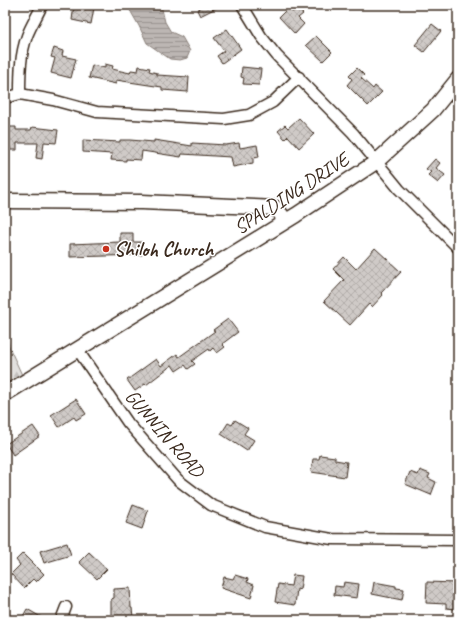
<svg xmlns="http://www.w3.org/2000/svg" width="463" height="625" viewBox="0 0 463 625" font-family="Caveat,sans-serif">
<defs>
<pattern id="forest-firs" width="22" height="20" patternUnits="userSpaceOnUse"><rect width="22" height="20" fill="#e2e0de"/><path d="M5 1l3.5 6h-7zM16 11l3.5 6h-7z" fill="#c3c0be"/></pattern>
<pattern id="water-rules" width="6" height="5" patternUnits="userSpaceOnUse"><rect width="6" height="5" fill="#bcb6b3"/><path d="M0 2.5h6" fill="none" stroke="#9a9491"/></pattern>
<pattern id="building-cross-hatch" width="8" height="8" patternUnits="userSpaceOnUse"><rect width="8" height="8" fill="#cfcac7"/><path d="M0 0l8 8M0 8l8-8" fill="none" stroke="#b3aeaa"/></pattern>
</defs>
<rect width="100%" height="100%" fill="#fff"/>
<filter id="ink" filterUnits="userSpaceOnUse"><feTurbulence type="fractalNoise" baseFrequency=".025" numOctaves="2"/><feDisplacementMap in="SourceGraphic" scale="8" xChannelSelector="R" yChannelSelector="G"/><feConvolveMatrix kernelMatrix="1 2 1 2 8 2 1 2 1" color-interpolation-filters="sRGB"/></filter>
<g filter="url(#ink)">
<path fill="url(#forest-firs)" stroke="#8e857e" d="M5,332L10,349L22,375L5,384Z"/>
<path fill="url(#water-rules)" stroke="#887e77" d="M127,5H161L165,22L171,32L182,37L190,51L187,58L180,60L170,59L147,43L139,26Z"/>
<path fill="url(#building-cross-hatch)" stroke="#3b2a1e" d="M74,5H87V7L94,8L91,24L72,20Z
M199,5H222L200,16L197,10L200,8Z
M288,8L293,12L297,8L303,14L298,18L304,24L295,34L279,17Z
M432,24L441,31L424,52L415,45Z
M227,29L241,49L222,63L217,56L224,51L214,38Z
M316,36L332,52L323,61L306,45Z
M54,48L63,51L62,56L76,59L71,78L51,73L55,58L51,57Z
M105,64L113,66L112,69L130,73L131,70L138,71L139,66L150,68L149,71L157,73V75L189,77L188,92L162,90V87L116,80V84L89,78L92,65L105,68Z
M242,67L261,69L259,85L243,84L244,78L241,77Z
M357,68L364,75L361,78L373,89L375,86L382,92L368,106L347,85L352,79L349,76Z
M299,118L314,134L299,148L288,136L285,139L278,131L285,125L288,128Z
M8,127H16V130H31L32,127L58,130L56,143L44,142L42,159L36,158L38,143H17V150H5V129H8Z
M83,140L120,142V140H130L154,142V140L192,146V143L226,145L239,143L240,148L257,145L259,157L253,158V163L233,167L231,157L182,154L181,157L142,151L141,160L126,159V161L111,160L112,154L83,152Z
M435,159L440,163L436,168L445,175L438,183L428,175L431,172L426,169Z
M120,233H133V242H142V255L70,257V244L120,242Z
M375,248L401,272L381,293L383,295L372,307L369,304L350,325L324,301L344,280L333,269L344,257L356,269Z
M228,319L238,332L222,344L225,347L217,353L213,348L210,351L209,349L192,361L195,364L188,369L185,365L176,371L172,365L146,385L145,384L135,391L127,380L156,359L161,366L177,354L179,357L215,331L213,330Z
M76,399L86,414L76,420L74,417L59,427L51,415Z
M235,420L248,428L244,434L254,440L247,451L221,434L228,423L232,425Z
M33,426L40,436L13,455L6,444Z
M320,455L335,457V460L347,462L345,477L311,472L313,459H319Z
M420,470L430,474L428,478L436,482L431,495L405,484L410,472L418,475Z
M133,505L148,511L142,529L126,523Z
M67,543L71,555L44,563L40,551Z
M89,552L107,569L97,579L79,562Z
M23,553L44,574L36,582L33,579L24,588L11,574L20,565L16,560Z
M235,575L248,579L247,582L254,585L251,598L221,588L224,577L233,579Z
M293,575L302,576L300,590L297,589L295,605L275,602L278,584L291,586Z
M344,582L359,584L357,598L334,595L335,586L343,587Z
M374,582L396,586V588L404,589L402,600L372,594Z
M427,582L456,583L455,609L446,608V604L426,603Z
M130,588L131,608H132L133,617L111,618V599L114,598V589Z
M27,609L46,620H21Z"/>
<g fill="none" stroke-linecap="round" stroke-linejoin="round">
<g stroke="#3b2a1e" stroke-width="13">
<path id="street" d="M242,5L261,36L277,56L353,133L399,189L458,248
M20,94C20,74 20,55 27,36C31,25 38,15 42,5
M5,98L20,94L53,100L97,112L224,119L249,115L273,102L299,77
M77,349L128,423L178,480L211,505L265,527L332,539L458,540
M61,620L66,607"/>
</g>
<g stroke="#3b2a1e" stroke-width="17">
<path id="secondary" d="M5,201L142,202L276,208L286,221
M5,394L296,215L376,162L433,110L458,79"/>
</g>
<use href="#street" stroke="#fff" stroke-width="10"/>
<use href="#secondary" stroke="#fff" stroke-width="14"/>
</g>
</g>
<circle fill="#c8321e" stroke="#fff" stroke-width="1.5" cx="106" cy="249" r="4"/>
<g text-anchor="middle" stroke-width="3" stroke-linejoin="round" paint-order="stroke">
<g font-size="20" fill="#3b2a1e" stroke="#fff">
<text transform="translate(291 193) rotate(-33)" y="7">SPALDING DRIVE</text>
<text transform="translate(165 433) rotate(49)" y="7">GUNNIN ROAD</text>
</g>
<g font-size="20" font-weight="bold" fill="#3b2a1e" stroke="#fff" text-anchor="start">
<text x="114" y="256">Shiloh Church</text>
</g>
</g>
<rect width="463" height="625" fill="none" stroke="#fff" stroke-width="20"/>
<rect x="10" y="10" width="443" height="605" fill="none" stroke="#3b2a1e" stroke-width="1.5" filter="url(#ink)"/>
</svg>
